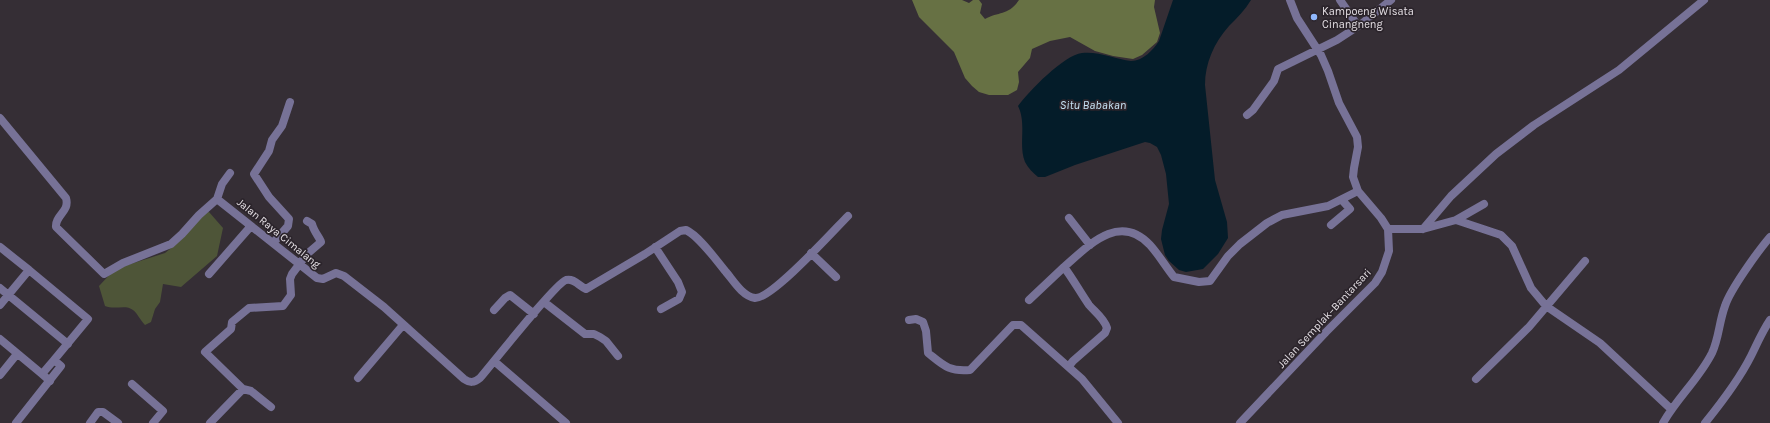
<svg xmlns="http://www.w3.org/2000/svg" width="1770" height="423" viewBox="0 0 1770 423" font-family="Karla,sans-serif">
<rect width="100%" height="100%" fill="#352e35"/>
<path fill="#4e5538" d="M209,212L223,228L217,256L181,287L163,284L160,302L155,309L151,322L145,325C140,320 138,314 133,310C126,304 115,310 105,306L99,286L115,269L165,253L181,240L202,213Z"/>
<path fill="#677144" d="M912,0H962L969,3L973,0H979L982,4L980,13L985,19C999,11 1008,16 1019,0H1155L1154,7L1160,33L1157,42L1142,55L1133,59L1113,56L1095,51L1070,37L1050,41L1032,49L1030,58L1018,72L1019,82L1017,90L1008,95H989L979,92L972,86L965,78L954,52L919,17Z"/>
<path fill="#041c29" d="M1173,0H1251C1245,10 1237,18 1229,26C1214,43 1205,63 1205,85L1215,180L1227,222L1228,238L1218,254L1203,269L1186,272L1179,270L1169,261L1165,255L1161,239L1162,230L1169,204L1166,174L1161,155L1157,147L1150,143L1145,142L1075,165L1045,177H1038C1033,173 1028,168 1025,162C1018,145 1027,124 1018,106C1029,91 1064,55 1082,53C1098,51 1116,59 1131,61C1143,61 1153,50 1159,41Z"/>
<g fill="none" stroke-linecap="round" stroke-linejoin="round">
<path stroke="#777297" stroke-width="8" d="M1340,0L1358,26
M1247,115L1253,110L1274,81L1278,69L1337,40L1360,25L1391,0
M0,118L66,198C70,212 55,215 56,227L104,274L123,263L171,244L182,234L199,215L217,199L317,278L323,279L336,273L344,276L384,307L464,379C470,383 474,383 480,378C492,364 556,283 566,280C574,278 579,286 586,289L645,254L680,231L686,230C699,236 716,260 726,272C733,280 742,296 755,298C772,299 834,230 848,216
M217,199L222,184L230,173
M1069,218L1090,245
M1456,220L1484,204
M1331,225L1350,209L1342,200
M1388,229H1423L1456,220L1501,235L1512,246L1531,288L1546,306L1600,343L1671,409
M1423,229L1451,196L1496,154L1534,125L1619,70L1704,0
M274,242L288,226L289,219L269,197L254,174L269,151L272,140L282,126L290,102
M0,247L29,270
M655,247L678,282L682,292L679,299L661,309
M811,253L836,277
M209,274L251,226
M0,288L68,344
M1029,300L1064,267
M544,302L585,334H594L600,337L606,341L618,356
M0,305L29,270L88,319L54,360
M494,310L505,298L510,295L534,314
M909,320L916,319L923,322L926,331L928,353C943,365 949,372 970,370L1013,325H1021L1082,379L1118,423
M0,339L42,374
M494,361L566,423
M1069,366L1073,361L1105,333L1107,328C1104,318 1095,312 1089,305C1080,292 1073,279 1064,267C1088,246 1119,212 1150,245C1159,255 1166,267 1174,277L1199,282L1210,281L1228,256L1240,244L1267,223L1282,215L1328,206L1358,191
M0,375L17,354
M358,378L403,325
M1476,379L1529,327L1585,261
M132,384L163,411L153,423
M271,407L251,391L243,389L205,352L231,329L232,322L249,308L283,306L291,295L290,279L292,274L307,254L321,242C320,238 314,232 312,224L307,221
M16,423L61,366L54,360L42,374L50,381
M90,423L98,412H103L118,423
M210,423L243,389
M1240,423L1326,332L1375,283L1382,272L1389,251L1388,229L1381,218L1358,191L1353,177L1354,168L1358,147L1357,137L1339,103L1328,71L1321,55L1297,18L1290,0
M1663,423C1677,398 1699,379 1712,353C1719,338 1719,322 1725,306C1730,290 1758,251 1770,237
M1705,423C1722,402 1739,380 1751,356C1757,344 1762,332 1770,320"/>
</g>
<circle fill="#90b8fd" stroke="#2b242b" stroke-width="1.5" cx="1314" cy="17" r="4"/>
<g text-anchor="middle" stroke-width="3.5" stroke-linejoin="round" paint-order="stroke">
<g font-size="11" fill="#e5e0e5" stroke="#2b242b" text-anchor="start">
<text x="1322" y="15">Kampoeng Wisata<tspan x="1322" dy="13">Cinangneng</tspan></text>
</g>
<g font-size="11" fill="#e5e0e5" stroke="#2b242b">
<text transform="translate(279 233) rotate(39)" y="4">Jalan Raya Cimalang</text>
<text transform="translate(1324 318) rotate(-47)" y="4">Jalan Semplak–Bantarsari</text>
</g>
<g font-size="12" font-style="italic" fill="#c8e3f5" stroke="#2b242b">
<text x="1093" y="109">Situ Babakan</text>
</g>
</g>
</svg>
